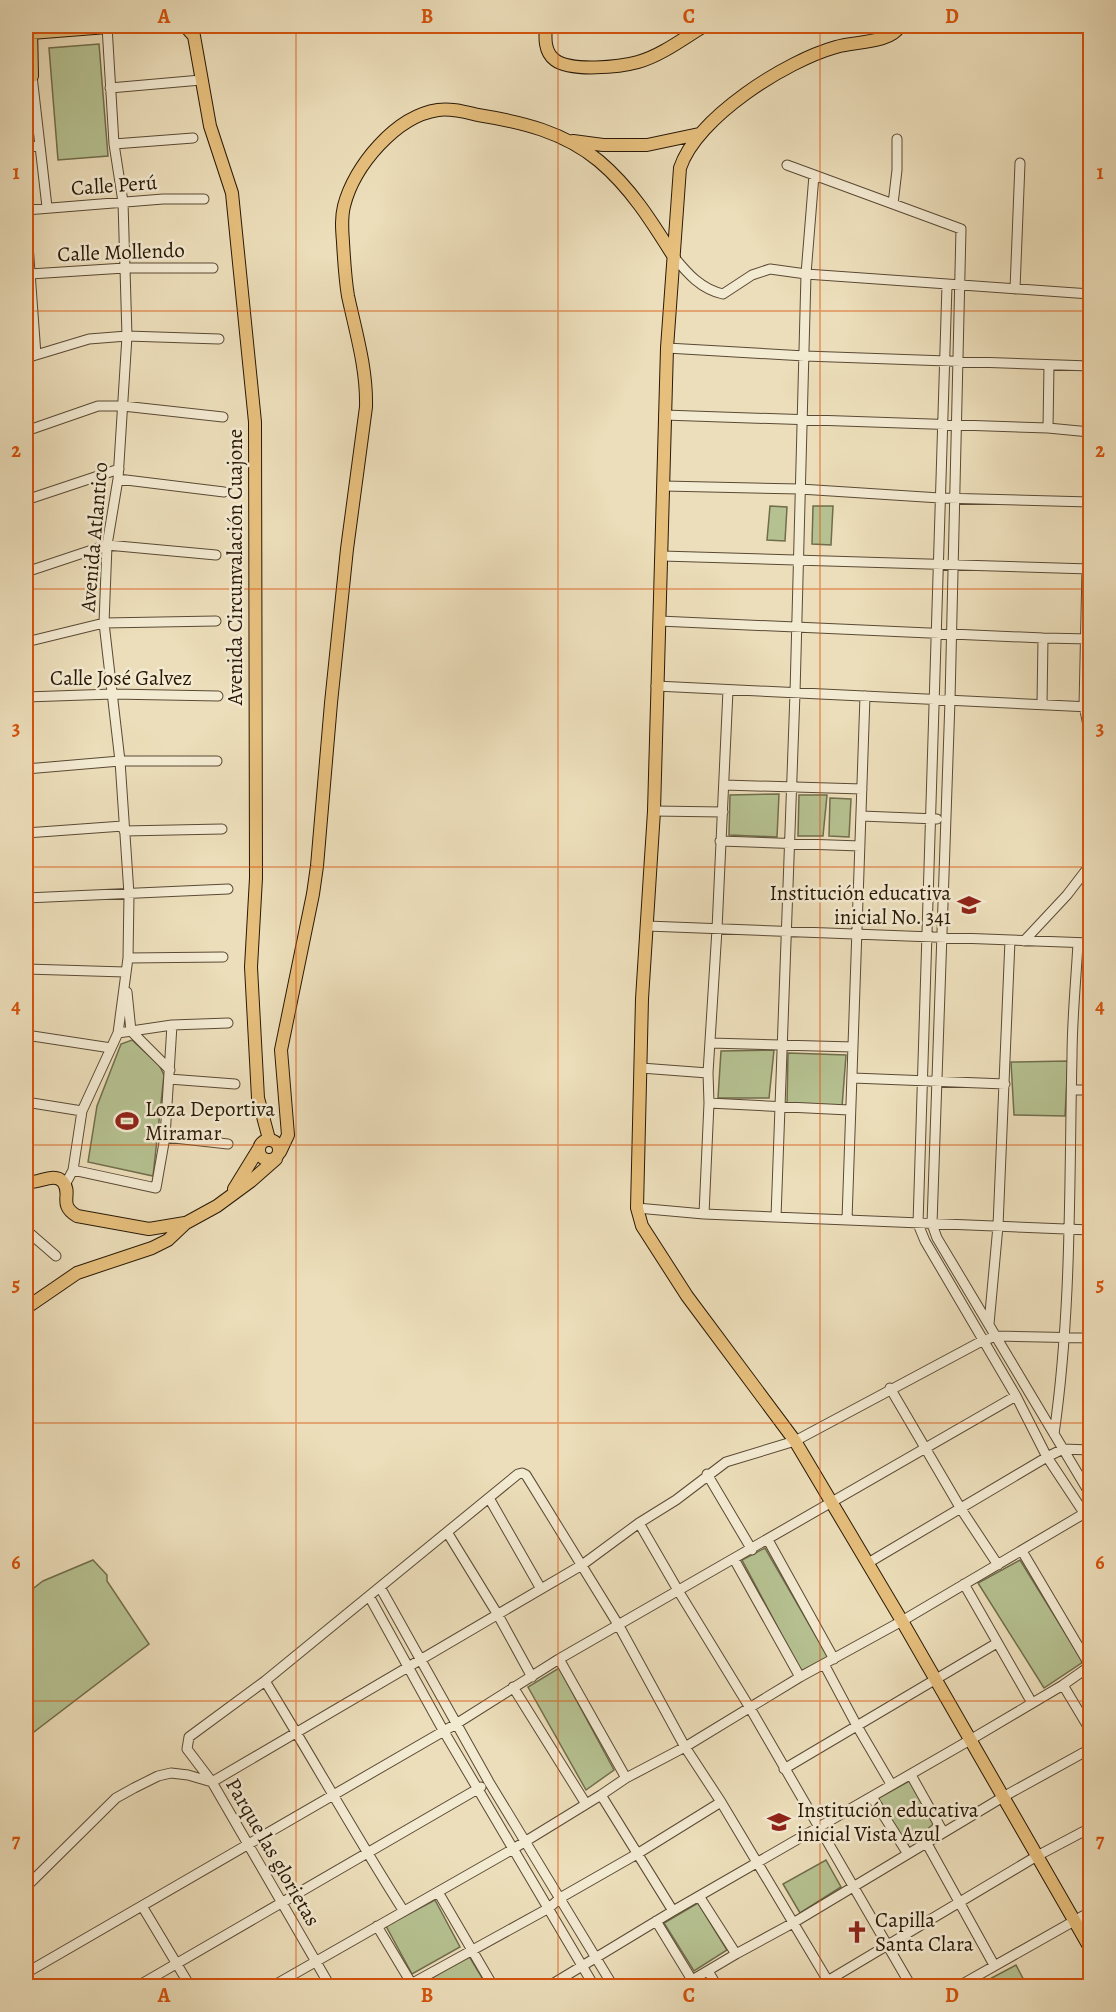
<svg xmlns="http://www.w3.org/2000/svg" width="1116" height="2012" viewBox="0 0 1116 2012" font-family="Alegreya,serif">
<rect width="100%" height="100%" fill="#ecdeba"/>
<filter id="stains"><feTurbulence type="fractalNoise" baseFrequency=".00333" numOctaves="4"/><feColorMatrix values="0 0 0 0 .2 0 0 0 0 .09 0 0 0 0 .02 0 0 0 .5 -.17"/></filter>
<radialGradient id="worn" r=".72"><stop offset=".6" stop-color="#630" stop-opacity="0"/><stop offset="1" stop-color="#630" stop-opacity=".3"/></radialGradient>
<path fill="#b6c191" stroke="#706d4c" stroke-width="1.5" d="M99,44L108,156L58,160L49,48Z
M770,506L787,507L785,541L767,540Z
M813,506H833L831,545L812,544Z
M779,794L777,837L729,835L730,795Z
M799,795H827L823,836H798Z
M830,798L851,799L849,837L829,836Z
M132,1040L159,1065L164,1075L153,1176L88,1162L97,1106L121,1044Z
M774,1050L769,1098H718L721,1051Z
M788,1053L846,1055L842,1107L787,1105Z
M1068,1061L1065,1116L1014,1115L1011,1062Z
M765,1548L828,1657L801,1671L742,1560Z
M93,1560L107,1575V1581L149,1644L26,1738V1594L43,1581Z
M1020,1560L1083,1662L1044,1688L978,1583Z
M559,1668L614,1770L586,1790L528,1687Z
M911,1780L936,1822L907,1845L875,1800Z
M826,1860L841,1887L800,1913L783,1884Z
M435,1900L460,1947L412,1974L386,1926Z
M698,1903L727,1950L694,1971L664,1923Z
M469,1956L487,1986H418Z
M1016,1965L1027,1986H987L984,1982Z"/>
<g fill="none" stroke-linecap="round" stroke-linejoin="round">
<g stroke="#5a4a34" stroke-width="11">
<path id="minor" d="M32,76L47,207
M110,88L201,80
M114,144L193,138
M26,147L39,146
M787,165L961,229L950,700L932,1224L937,1238L1090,1494
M893,204L897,170V139
M26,210L163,199H204
M26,217L36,355
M674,257C688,274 701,289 723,294L752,275L770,269L806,274L1090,294
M30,274L125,268H213
M947,285L918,1224L925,1241L1016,1396L1047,1457L1090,1522
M1015,289L1020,163
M667,348L805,356L1090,366
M26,358L89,339L127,336L219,339
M664,415L1048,428L1090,432
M1048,428L1049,365
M26,431L98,406H123L223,417
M118,479L224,492
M664,486L800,489L940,498L1090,502
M26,500L119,469
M1090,520L1087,569L1084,706L1090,735
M662,556L1090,569
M26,572L107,545L216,555
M659,621L1043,638L1090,639
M26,642L104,623L216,621
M656,686L1090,707
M26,697L113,694L218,696
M1042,704L1043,638
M26,769L120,761H217
M724,785L862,789
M654,811L723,812
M861,816L937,819
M124,831L222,829
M26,833L123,826
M720,841L860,846
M26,898L228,889
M647,926L1090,943
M1024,941L1067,895L1090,865
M128,958L223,957
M26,969L125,972
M127,992L131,1031L170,1070
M118,1033L172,1025L228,1023
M26,1035L111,1048
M710,1043L853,1047
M641,1068L708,1073
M853,1078L1005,1084
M169,1079L235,1084
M1073,1090H1090
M26,1102L82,1111
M709,1103L849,1110
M165,1137L228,1144
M73,1170L156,1188L165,1137L172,1025
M65,1185L73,1170L82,1111L118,1033L128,958L129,894L120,761L104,623L107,545L118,479L127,336L123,202L114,144L107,26
M637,1208L704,1214L1090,1230
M704,1214L709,1103L708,1073L717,929L728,690
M776,1217L795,693L806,274L814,175
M847,1220L865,696
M26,1230L56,1256
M989,1324L998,1226L1010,940
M890,1388L961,1509L998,1565
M1054,1434C1072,1309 1069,1183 1072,1057C1072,1019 1076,981 1078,943
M707,1474L752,1550
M489,1498L541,1589
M639,1523L679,1592L750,1708L911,1986
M447,1532L498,1615L532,1677
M768,1540L834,1659
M1022,1551L1090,1666
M734,1559L800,1677
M868,1563L1047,1457L1063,1449L1090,1450
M964,1584L1032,1703
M380,1587L489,1782L613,1986
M369,1596L443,1730L594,1986
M559,1659L626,1778
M824,1664L857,1726L891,1784
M265,1681C312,1757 355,1835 403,1910
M1063,1685L1090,1730
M513,1687L586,1804
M784,1769L997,1643
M911,1775L943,1832
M601,1795L673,1911
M872,1797L908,1854
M926,1842L994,1965
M26,1887L116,1798L134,1788L158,1776L171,1773L188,1775L212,1782L582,1565L639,1523L676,1500L726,1462L795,1441L982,1341L996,1336L1090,1338
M438,1892L493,1986
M699,1896L736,1954
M142,1906L190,1986
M656,1921L692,1980
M377,1926L413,1986
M708,1971L717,1986
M26,1973L456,1724L559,1659L1016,1396
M411,1984L549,1908L560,1898L637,1854L721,1802
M138,1986L481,1787
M273,1986L513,1849L601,1795L626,1778L685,1747L800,1677L902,1621L1085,1513
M330,1986L212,1782L187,1749L189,1737L265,1681L518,1474L522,1473L526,1475L619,1626L685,1747L721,1802L831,1986
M549,1986L673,1911L970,1740L1063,1685L1090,1666
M682,1986L736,1954L793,1923L1003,1797L1090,1749
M819,1986L1037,1856L1090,1828
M959,1986L1090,1912"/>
</g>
<g stroke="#291907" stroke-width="14">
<path id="major" d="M185,26L194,36L210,126L232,193L255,422L256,878L251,967L258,1098L269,1139
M546,26C545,37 544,52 555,60C571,72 620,67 638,62C662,55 684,38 704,26
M900,26C889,44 855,41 836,47C786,61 697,117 680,168L667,348L654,811L642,999L637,1208L642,1226L687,1296L795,1441L902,1621L1090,1948
M31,33L120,26
M26,77L32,76L31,27
M573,141L603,145H647L699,134
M259 1150a10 10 0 1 1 20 0a10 10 0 1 1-20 0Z
M280,1152L288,1135L281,1050L313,894L317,866L331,703L347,549L366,407C367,369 356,333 348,296C345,278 344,259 343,242C342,229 341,218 344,206C354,166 396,116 438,110C451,108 465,112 478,115C522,122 564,132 599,161C631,188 652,222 674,257
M26,1182C37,1185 54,1171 63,1182C73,1194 57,1204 77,1216L149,1229L185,1223
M234,1189L258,1150
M26,1308L77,1273L152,1248L168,1240L186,1223L217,1206L251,1181L276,1159"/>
</g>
<use href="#minor" stroke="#f3ead2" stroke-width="9"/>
<use href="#major" stroke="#e6bf7d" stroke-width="12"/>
</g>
<path fill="none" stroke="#d5530c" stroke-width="1.5" stroke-opacity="0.55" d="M296,26V1986M558,26V1986M820,26V1986M26,311H1090M26,589H1090M26,867H1090M26,1145H1090M26,1423H1090M26,1701H1090"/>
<defs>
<g id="school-bare" transform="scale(1.8)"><path d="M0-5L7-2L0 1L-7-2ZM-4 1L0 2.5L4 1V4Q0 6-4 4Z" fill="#8f2418" stroke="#f3ead2" stroke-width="2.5" paint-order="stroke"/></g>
<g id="stadium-bare" transform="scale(1.8)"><path d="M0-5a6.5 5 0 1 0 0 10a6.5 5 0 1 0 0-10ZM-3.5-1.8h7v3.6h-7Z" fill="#8f2418" stroke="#f3ead2" stroke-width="2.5" paint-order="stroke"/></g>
<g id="church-bare" transform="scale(1.8)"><path d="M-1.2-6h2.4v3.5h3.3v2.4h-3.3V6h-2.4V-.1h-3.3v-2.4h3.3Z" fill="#8f2418" stroke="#f3ead2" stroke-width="2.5" paint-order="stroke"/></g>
</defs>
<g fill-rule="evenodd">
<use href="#school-bare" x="969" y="905"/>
<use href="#stadium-bare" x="127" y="1121"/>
<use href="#school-bare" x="779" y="1822"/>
<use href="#church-bare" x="857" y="1932"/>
</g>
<g text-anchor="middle" stroke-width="5" stroke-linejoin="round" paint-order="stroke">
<g font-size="21" fill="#291907" stroke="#f3ead2">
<text transform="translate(114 185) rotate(-4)" y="7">Calle Perú</text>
<text transform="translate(121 252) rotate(-2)" y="7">Calle Mollendo</text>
<text transform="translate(94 537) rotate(-85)" y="7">Avenida Atlantico</text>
<text transform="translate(235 567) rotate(-90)" y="7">Avenida Circunvalación Cuajone</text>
<text x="121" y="685">Calle José Galvez</text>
<text transform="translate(273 1852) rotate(60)" y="7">Parque las glorietas</text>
</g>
<g font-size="21" fill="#291907" stroke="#f3ead2" text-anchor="start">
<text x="951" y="900" text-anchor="end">Institución educativa<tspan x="951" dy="24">inicial No. 341</tspan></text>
<text x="145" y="1116">Loza Deportiva<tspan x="145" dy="24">Miramar</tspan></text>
<text x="797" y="1817">Institución educativa<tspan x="797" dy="24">inicial Vista Azul</tspan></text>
<text x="875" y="1927">Capilla<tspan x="875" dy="24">Santa Clara</tspan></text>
</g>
</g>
<rect width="1116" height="2012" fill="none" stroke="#ecdeba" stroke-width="66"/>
<rect x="33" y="33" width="1050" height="1946" fill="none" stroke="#d5530c" stroke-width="2"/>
<g font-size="20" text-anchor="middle" font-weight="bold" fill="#d5530c">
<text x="164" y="23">A</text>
<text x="427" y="23">B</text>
<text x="689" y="23">C</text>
<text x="952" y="23">D</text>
<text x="16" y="179">1</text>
<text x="1100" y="179">1</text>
<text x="16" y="457">2</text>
<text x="1100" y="457">2</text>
<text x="16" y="735">3</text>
<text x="1100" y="735">3</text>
<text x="16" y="1013">4</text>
<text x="1100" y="1013">4</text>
<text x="16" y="1291">5</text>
<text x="1100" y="1291">5</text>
<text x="16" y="1569">6</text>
<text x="1100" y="1569">6</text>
<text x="16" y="1847">7</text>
<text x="1100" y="1847">7</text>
<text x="164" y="2002">A</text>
<text x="427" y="2002">B</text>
<text x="689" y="2002">C</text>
<text x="952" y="2002">D</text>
</g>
<rect width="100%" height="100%" filter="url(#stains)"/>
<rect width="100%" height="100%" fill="url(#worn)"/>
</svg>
